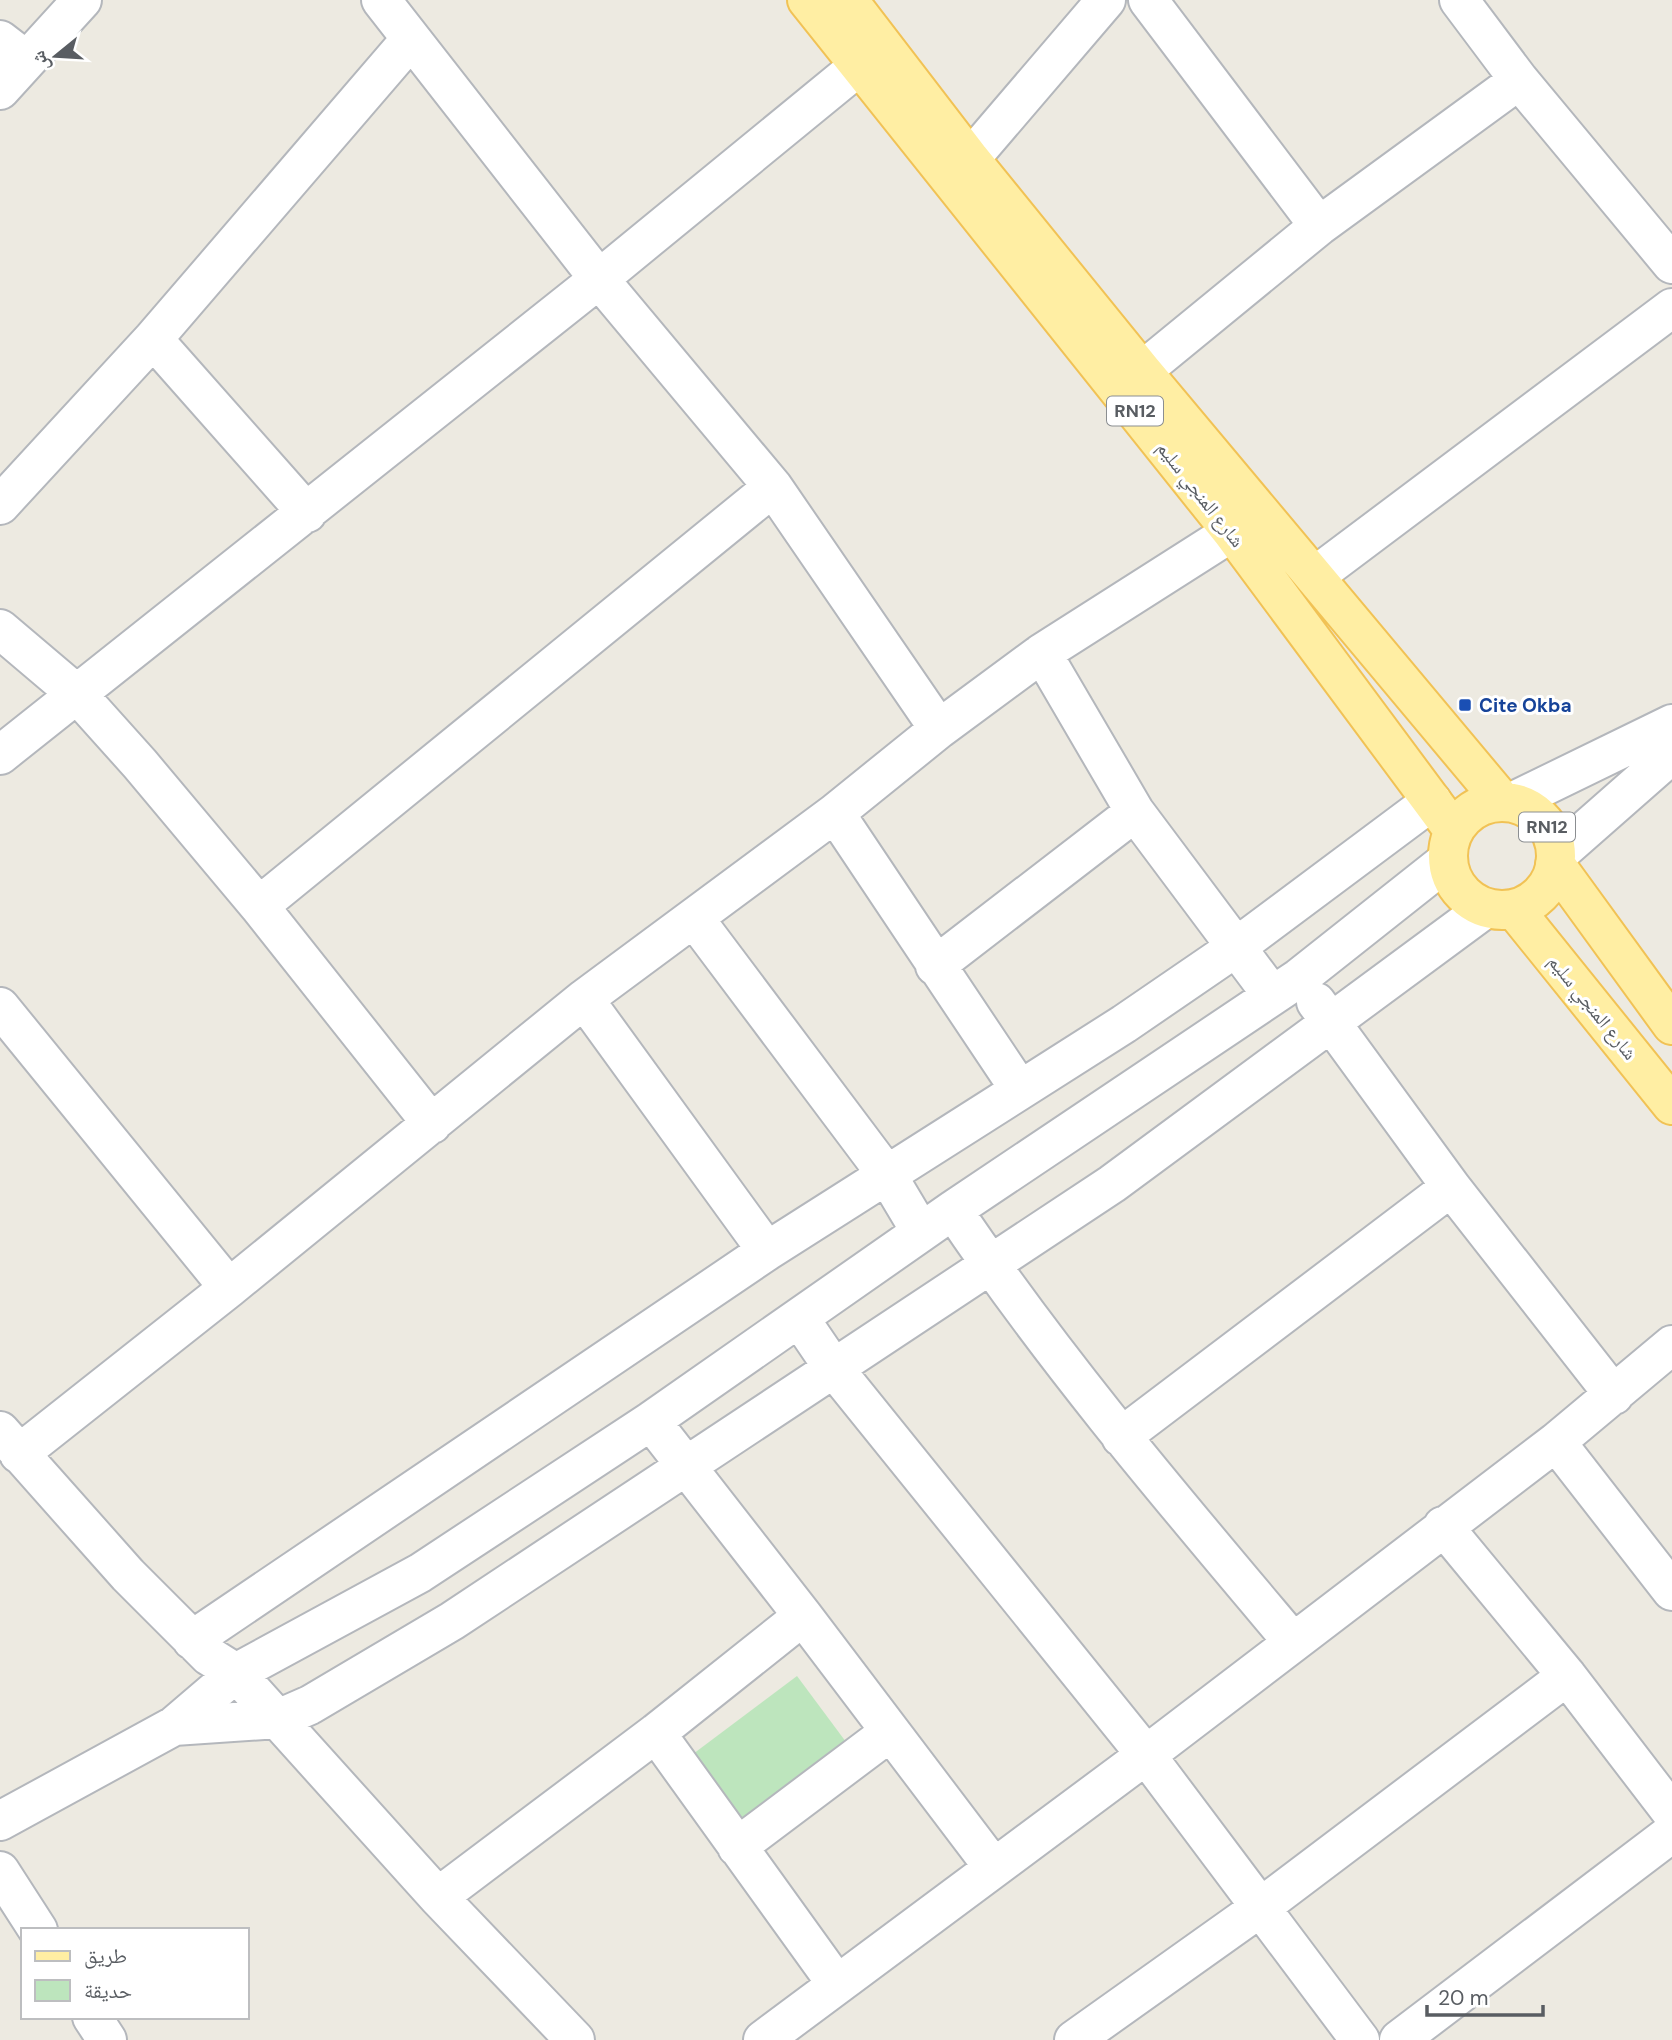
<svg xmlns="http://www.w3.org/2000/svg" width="1672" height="2040" viewBox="0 0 1672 2040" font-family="'DM Sans','Noto Naskh Arabic',sans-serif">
<rect width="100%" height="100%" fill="#edeae1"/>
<path fill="#bde5bd" d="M797,1676L849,1746L741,1827L689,1757Z"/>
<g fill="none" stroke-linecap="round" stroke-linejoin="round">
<g stroke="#b4b7bc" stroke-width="42">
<path id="minor" d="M381,0L599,279L773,487L939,729
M1148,0L1319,226
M1459,0L1519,80L1672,264
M0,40L26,60
M0,90L82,0
M970,159L1106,0
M153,339L307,513
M1142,371L1319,226L1519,80
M0,505L153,339L411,39
M1315,576L1672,308
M0,629L79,696L140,764L259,906L432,1124
M1042,653L1135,812L1272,995
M0,755L599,279L859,66
M1512,802L1672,724
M835,813L1020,1090
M1556,856L1672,754
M259,906L773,487
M694,918L887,1175L921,1232
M935,966L1135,812
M584,999L767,1251
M1316,1002L1451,1187
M0,1007L229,1288
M953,1210C1056,1363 1175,1502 1293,1642
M800,1319L832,1366L1146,1755L1360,2040
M651,1421L803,1616L994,1868
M0,1431L128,1575L209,1656L236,1673L438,1897L575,2040
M1121,1437L1451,1187L1614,1395
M1556,1442L1672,1591
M19,1454L229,1288L584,999L835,813L939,729L1042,653L1232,532
M1443,1526L1567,1676L1672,1813
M192,1640L767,1251L1124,1024L1235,948L1432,801
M174,1726L278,1719L310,1705L452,1621L1112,1184L1486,908
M656,1733L836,1983
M0,1821L174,1726L236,1673L420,1573L651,1421L953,1210L1299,978L1448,860
M737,1847L890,1732
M0,1871L38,1930
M438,1897L656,1733L803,1616
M92,2017L107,2040
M763,2040L1146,1755L1556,1442L1672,1345
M1074,2040L1261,1907L1567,1676
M1399,2040L1672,1833"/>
</g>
<g stroke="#f1c255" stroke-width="42">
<path id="major" d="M807,0L1232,532L1454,831
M848,0L970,159L1142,371L1502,801
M1448 856a54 54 0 1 1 108 0a54 54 0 1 1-108 0Z
M1555,864L1672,1025
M1514,909L1672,1105"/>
</g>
<use href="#minor" stroke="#fff" stroke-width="38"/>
<use href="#major" stroke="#ffeea3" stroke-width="38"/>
</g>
<rect fill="#1a4fb4" stroke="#fff" stroke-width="2.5" x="1458" y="698" width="14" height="14" rx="3.5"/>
<g text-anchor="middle" stroke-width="6" stroke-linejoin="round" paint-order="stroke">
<g fill="#fff" stroke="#8b8e91" stroke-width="2">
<rect x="1107" y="396.5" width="56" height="29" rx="5"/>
<rect x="1519" y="812.5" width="56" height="29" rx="5"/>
</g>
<g font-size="18" font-weight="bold" fill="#595d62">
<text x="1135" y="417">RN12</text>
<text x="1547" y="833">RN12</text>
</g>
<g font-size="19" fill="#595d62" stroke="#fff">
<text transform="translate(1201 494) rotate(52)" y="7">شارع المنجي سليم</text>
<text transform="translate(1593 1007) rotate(51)" y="7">شارع المنجي سليم</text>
</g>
<g font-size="19" font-weight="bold" fill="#164399" stroke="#fff" text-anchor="start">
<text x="1479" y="712">Cite Okba</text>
</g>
</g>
<rect x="21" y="1928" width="228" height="91" fill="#ffffff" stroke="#bdbec0" stroke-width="2"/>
<rect x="35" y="1951" width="35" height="10" fill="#ffeea3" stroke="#bdbec0" stroke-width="2"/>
<text x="84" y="1963" font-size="21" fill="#595d62">طريق</text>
<rect x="35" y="1980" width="35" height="21" fill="#bde5bd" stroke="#bdbec0" stroke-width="2"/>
<text x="84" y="1998" font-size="21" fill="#595d62">حديقة</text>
<g transform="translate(56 56) rotate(252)" stroke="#ffffff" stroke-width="5" paint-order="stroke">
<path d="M0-5L12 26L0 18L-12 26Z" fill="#595d62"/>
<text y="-10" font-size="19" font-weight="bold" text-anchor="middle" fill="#595d62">ش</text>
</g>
<path d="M1427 2005v10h116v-10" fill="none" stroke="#595d62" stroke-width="3.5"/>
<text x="1438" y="2005" font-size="21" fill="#595d62" stroke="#ffffff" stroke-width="5" paint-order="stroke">20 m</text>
</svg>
